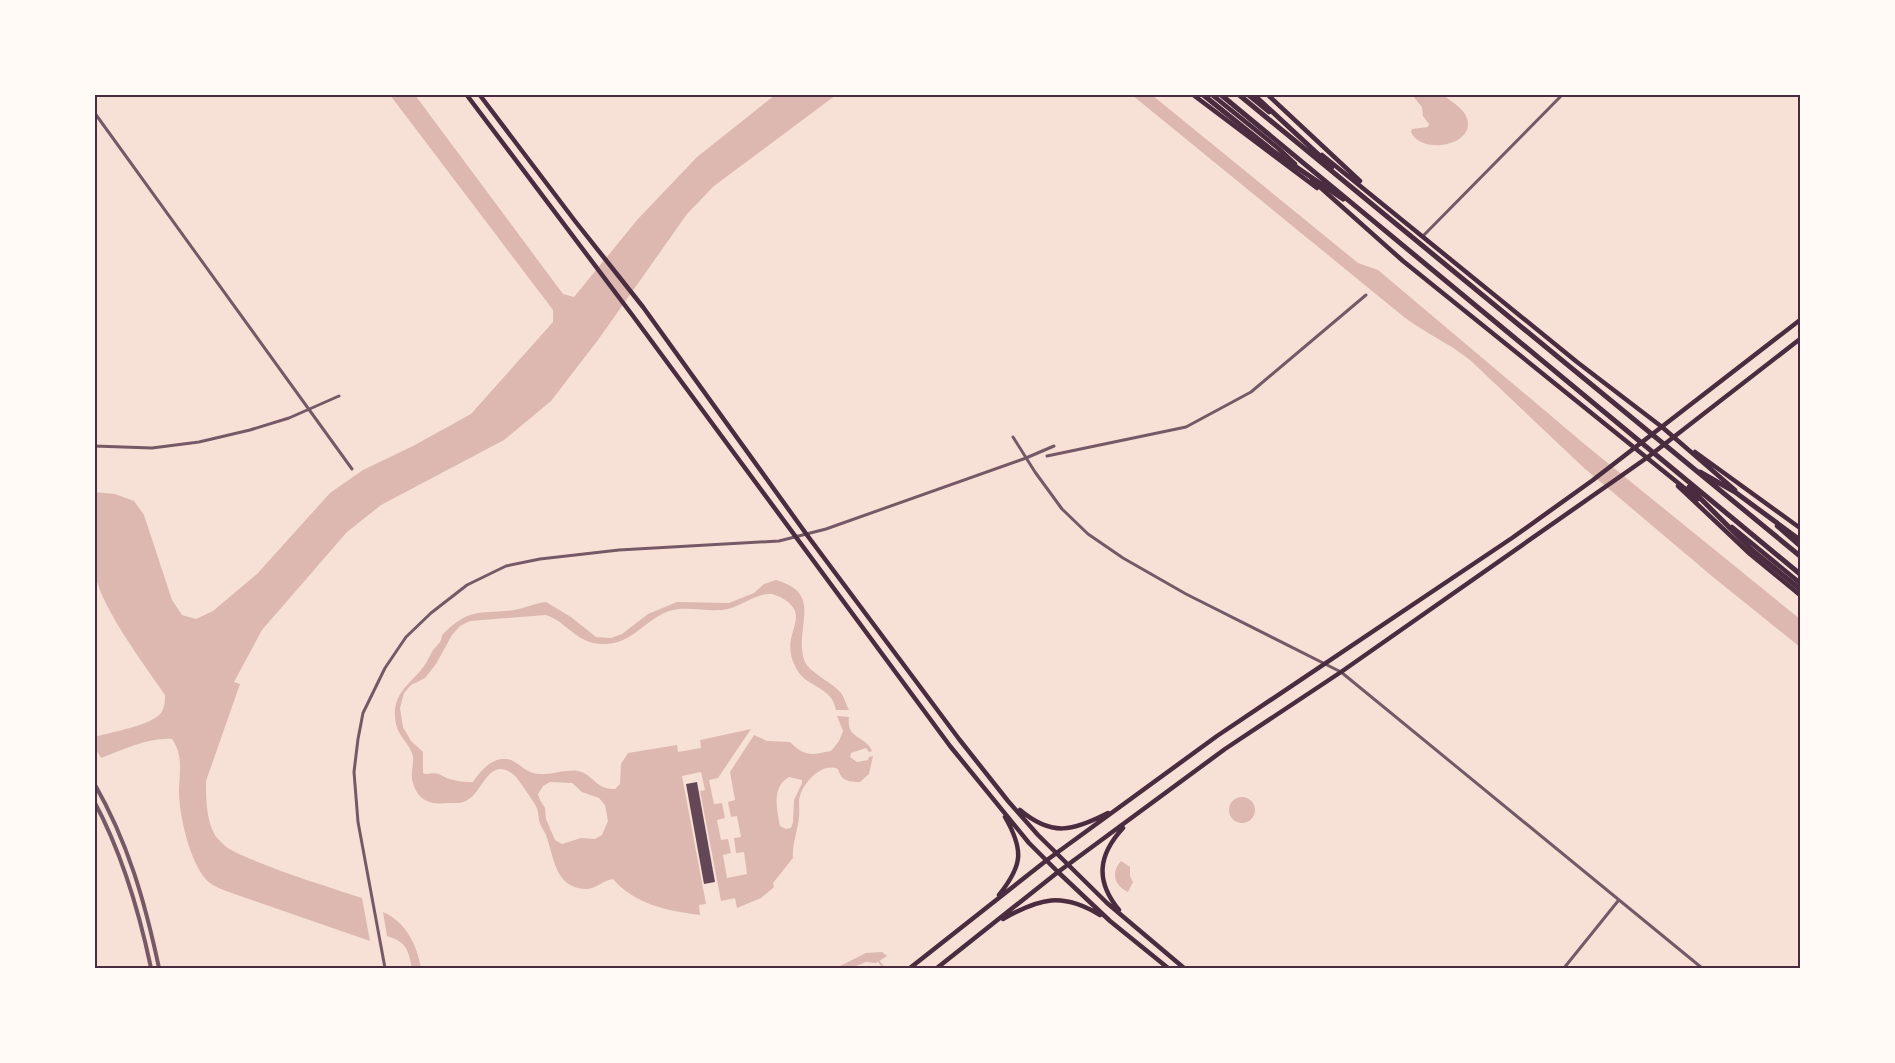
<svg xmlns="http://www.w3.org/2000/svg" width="1895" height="1063" viewBox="0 0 1895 1063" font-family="'Noto Serif',serif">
<rect width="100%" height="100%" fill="#f7e1d7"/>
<path fill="#dcb8b0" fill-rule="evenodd" d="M390,95H415L563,294L574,297L638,219L697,157L775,95H836L714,186L687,214L598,340L551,401L504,440L381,505L347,532L262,630L234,682L240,684L206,781C206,799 206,829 221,842C229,851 242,855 253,860C289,875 326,886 362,898L370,941L226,891C221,889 214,886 210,883C191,869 179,815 179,792C179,773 184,756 172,739C149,737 123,750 101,758L95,748V737C110,732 151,726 161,713C165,707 165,701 165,695C145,665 98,604 95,571C92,545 95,518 94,492L115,494L134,501L144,515L172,600L182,615L196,619L213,611L257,574L330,493L363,470L413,446L471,414L553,322V310Z
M1132,95H1152L1358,263L1378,270L1588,447L1800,619V647L1713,577L1584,468L1470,360C1449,343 1425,333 1404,317Z
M1412,95H1444C1450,101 1460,106 1465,114C1482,144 1422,157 1411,132L1412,129L1428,127L1429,124L1423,116L1422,107Z
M776,580C826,594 792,629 805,662C810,673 832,682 841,693C844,697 846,704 849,710H836C832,685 804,688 795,666C791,658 789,648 791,639C793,628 801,615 791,605C787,600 777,595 771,594C757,593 741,606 728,609C709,613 688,605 669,611C644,620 631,646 601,644C576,643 567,622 546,615L470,621L460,626L452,635L436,664L425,678L411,685L404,693L400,708L403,727L411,741L423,752V773L426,774C442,771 441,778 454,780C460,782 467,782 473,782C481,770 495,754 511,760C522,765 527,774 540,774C552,775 566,769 578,771C593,774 596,790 615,789L620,784L621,764L628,753L677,745L678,752L701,748L700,740L751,729L718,778L709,780L714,804L722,803L725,818L717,820L721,840L728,839L731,853L723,855L727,878L747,874L744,852L736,853L734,838L741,837L737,816L731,817L728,802L735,800L730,772L754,735L767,741L790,742C805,757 811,755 831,751L839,741L843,731L837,716L849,717C846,740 866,735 872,751L869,752L866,748L851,753L850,757L857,762L868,760L869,757L873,756L869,774L860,782C849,782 841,781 838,769C822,762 804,782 800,796C798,802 800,810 799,816C798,831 792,843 793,858L773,883L774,887L761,898L737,908L735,898L721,901L700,791L705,790L701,772L682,776L706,904L699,905L700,915C668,911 634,904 613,879C603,880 595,890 584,889C556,887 554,859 547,838C546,833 543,830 541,826C538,820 539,814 537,808C536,805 517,777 514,775C490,755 483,790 469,799C462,804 456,803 448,803C431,805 418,801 413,783C410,774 414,764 413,756C410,744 398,736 396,724C390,694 409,686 424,666C428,661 430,655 433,650C438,644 441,643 442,635C471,606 479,615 514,610C526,608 535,603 546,602L571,617L596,637L611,638L622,634L648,614L677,602L729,603L754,593L764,584ZM789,777L802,780V783L794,800L793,822L791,828L786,829L780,826C777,810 771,787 789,777ZM550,782L572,783L582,792L599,798L605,805L608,821L602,835L595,839L581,838L562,844L555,840L546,819L545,808L540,800L538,794L543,786Z
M1229 810a13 13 0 1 1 26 0a13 13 0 1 1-26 0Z
M1121,861L1130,867V876L1133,882L1128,892C1115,886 1110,873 1121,861Z
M383,912C406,922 417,945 421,968H412C408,950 407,942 387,936Z
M882,952L887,956L876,963L866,962L851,968H836L866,953Z"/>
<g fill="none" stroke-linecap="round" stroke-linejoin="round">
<path stroke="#dcb8b0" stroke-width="2" d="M877,959L884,968"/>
</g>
<path fill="#644757" d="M697,782L715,882L704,884L686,784Z"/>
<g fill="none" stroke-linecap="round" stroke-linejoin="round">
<path stroke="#755966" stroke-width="3" d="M94,112L352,469
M1423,236L1563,94
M1013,437L1035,472L1062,509L1088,534L1123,558L1186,594L1341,672L1702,968
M94,446L152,448L199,442L250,430L289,418L339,396
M1047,456L1186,427L1251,392L1366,295
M385,968L358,822L354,772L358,739L363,713L385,668L406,637L431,613L467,585L506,566L540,559L619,550L779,541L826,529L1026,458L1054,446
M1564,968L1618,901"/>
<path stroke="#755966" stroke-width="4" d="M94,783C128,842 145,902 159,968
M94,801C122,853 139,911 151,968"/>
<path stroke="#4a2c40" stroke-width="4.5" d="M466,94L633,316L950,746L1029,843L1058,872L1110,921L1168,968
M479,94L575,221L643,307L807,535L959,739L1008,801L1038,835L1107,903L1184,968
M1020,810C1052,837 1073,831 1108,813
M999,895C1023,865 1024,850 1005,817
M1119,910C1095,881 1098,855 1123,828
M1003,919C1040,898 1062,892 1100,915
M910,968L1047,860L1217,736L1512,538L1593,480L1800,320
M937,968L1058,872L1225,749L1341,672L1648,457L1800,339"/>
<path stroke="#4a2c40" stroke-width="4.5" d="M1192,94L1317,188
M1211,94L1278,148L1295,164
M1247,94L1269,112
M1267,94L1360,181
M1322,155L1577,362L1662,427L1735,490
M1312,180L1403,261L1698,499
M1695,452L1800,528
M1678,486L1750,554L1800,595
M1777,526L1800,546
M1732,527L1800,583"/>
<path stroke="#4a2c40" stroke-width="5" d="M1202,94L1273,151L1343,199
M1220,94C1414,253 1606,415 1800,574
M1238,94L1800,556
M1253,94L1332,167
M1700,472L1735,492L1800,540
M1689,487L1752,550L1800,589"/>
</g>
<rect width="1895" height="1063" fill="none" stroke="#fffaf5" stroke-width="192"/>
<rect x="96" y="96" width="1703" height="871" fill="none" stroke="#4a2c40" stroke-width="2"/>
</svg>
